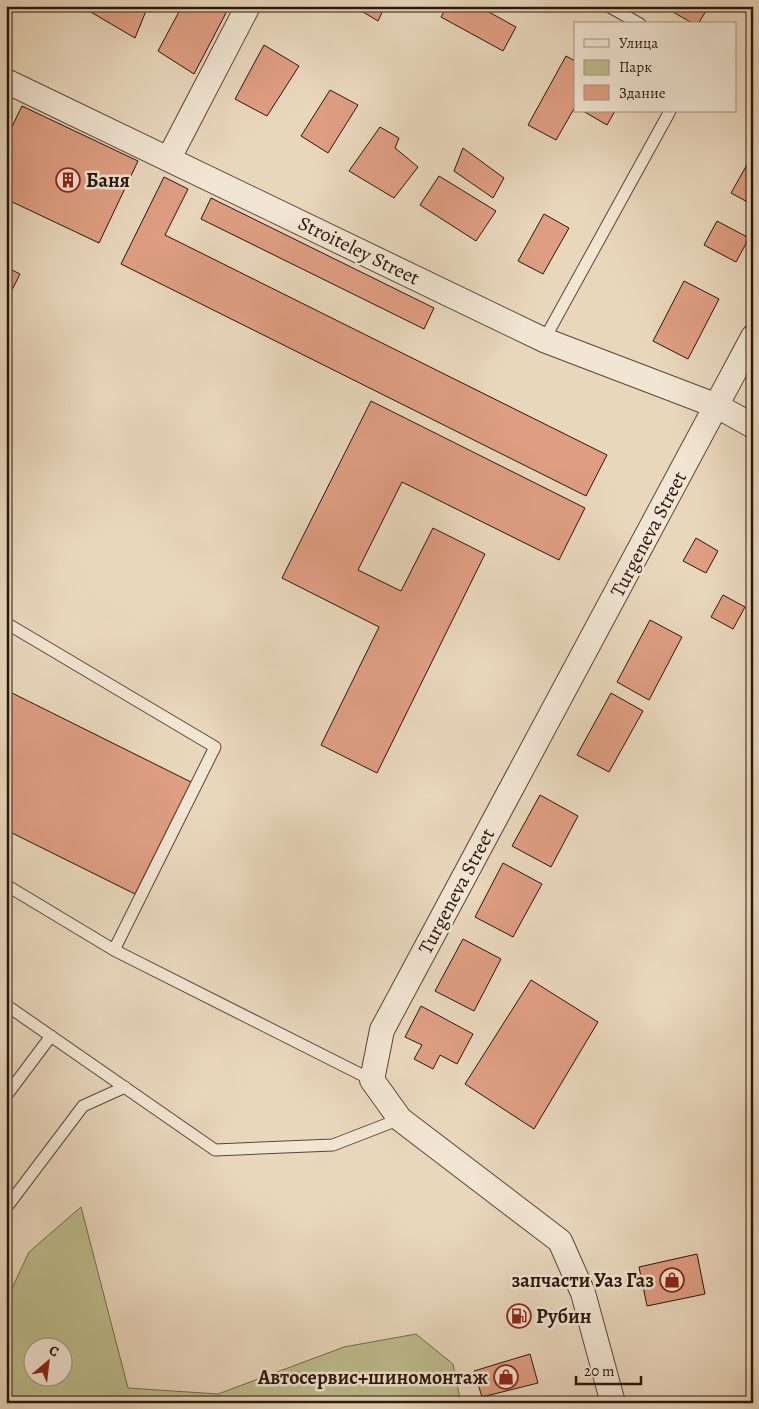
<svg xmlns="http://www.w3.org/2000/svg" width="759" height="1409" viewBox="0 0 759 1409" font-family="Alegreya,serif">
<rect width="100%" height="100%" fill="#e9d7bc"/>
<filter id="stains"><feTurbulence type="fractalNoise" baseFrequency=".004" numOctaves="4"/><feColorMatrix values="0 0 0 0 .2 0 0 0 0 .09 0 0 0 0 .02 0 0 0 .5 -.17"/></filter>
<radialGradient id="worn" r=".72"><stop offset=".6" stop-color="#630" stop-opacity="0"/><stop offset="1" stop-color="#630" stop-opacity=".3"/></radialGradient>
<path fill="#bdbc8c" stroke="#73694c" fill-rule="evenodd" d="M81,1207L128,1388L218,1394L344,1347L416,1334L453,1364L461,1403H6V1301L29,1252ZM32,1346H62V1376H32Z"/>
<path fill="#df9e82" stroke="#29160c" d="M91,6H148L135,38L89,11Z
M182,6H218L227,11L194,74L158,51Z
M353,6H385L378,21Z
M447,6H478L516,27L503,51L441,17Z
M676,6H709L698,24H694L673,12Z
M264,45L299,66L267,116L235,99Z
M566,56L575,61V107L556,140L528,125Z
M330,90L358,105L328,153L301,136Z
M22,106L138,161L99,243L6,199V139Z
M583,111H615L607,125Z
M380,127L399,138L395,148L418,167L394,198L349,171Z
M463,148L504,178L493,198L454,171Z
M753,154V205L731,193Z
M439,176L496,211L476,241L420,205Z
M164,177L188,189L165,235L607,455L586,496L121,264Z
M211,198L434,308L424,329L201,219Z
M544,214L569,228L543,274L518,261Z
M717,221L749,238L736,262L704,245Z
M6,267L20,274L6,302Z
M684,281L719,299L688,359L653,341Z
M371,401L585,508L559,560L402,482L358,570L401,591L433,528L485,554L377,773L321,745L379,627L282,578Z
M696,538L718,551L706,573L683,561Z
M723,595L745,607L733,629L711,617Z
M650,620L682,637L649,700L617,682Z
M6,690L191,782L135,894L6,830Z
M611,693L643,711L609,772L577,755Z
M540,795L578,816L551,867L512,846Z
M503,863L542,884L513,937L475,917Z
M463,939L501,959L474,1011L435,991Z
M531,980L598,1022L534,1129L465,1084Z
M421,1006L473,1034L457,1064L440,1055L433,1069L414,1059L422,1045L405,1037Z
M697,1254L705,1294L647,1306L639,1267Z
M530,1354L538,1383L482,1397L474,1371Z"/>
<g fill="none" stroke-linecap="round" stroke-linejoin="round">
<g stroke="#594638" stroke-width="13">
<path id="lane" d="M608,6L640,24
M544,340L670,111
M6,623L215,747L114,950
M6,885L114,950L372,1080
M6,1005L215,1150L333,1145L400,1119
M6,1096L51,1036
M6,1208L83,1106L125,1087"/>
</g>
<g stroke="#594638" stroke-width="26">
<path id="street" d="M6,81L544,340L717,406L753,426
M169,158L248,6
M613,1403L583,1293L560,1241L400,1119L372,1080L382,1030L753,337"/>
</g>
<use href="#lane" stroke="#f1e5d3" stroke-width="11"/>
<use href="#street" stroke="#f1e5d3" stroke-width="24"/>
</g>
<defs>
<g id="building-ring" transform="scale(1.25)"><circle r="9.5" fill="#f1e5d3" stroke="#8f2418" stroke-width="1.5"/><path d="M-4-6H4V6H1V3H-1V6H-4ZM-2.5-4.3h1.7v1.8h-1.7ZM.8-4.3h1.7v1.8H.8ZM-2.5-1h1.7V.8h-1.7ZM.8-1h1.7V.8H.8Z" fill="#8f2418"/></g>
<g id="shop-ring" transform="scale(1.25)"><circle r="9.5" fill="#f1e5d3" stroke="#8f2418" stroke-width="1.5"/><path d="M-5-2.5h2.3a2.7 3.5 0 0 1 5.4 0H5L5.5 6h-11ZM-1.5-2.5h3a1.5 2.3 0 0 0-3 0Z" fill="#8f2418"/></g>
<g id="fuel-ring" transform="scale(1.25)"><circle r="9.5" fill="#f1e5d3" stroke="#8f2418" stroke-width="1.5"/><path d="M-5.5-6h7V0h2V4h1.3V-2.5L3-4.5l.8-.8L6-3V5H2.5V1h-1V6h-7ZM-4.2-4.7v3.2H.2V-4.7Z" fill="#8f2418"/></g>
</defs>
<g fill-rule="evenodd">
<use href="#building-ring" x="68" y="180"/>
<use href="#shop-ring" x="672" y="1280"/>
<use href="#fuel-ring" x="519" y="1316"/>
<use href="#shop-ring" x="506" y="1377"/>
</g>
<g text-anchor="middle" stroke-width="5" stroke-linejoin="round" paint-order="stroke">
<g font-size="20" font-weight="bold" fill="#29160c" stroke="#f1e5d3" text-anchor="start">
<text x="86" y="187">Баня</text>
<text x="654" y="1287" text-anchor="end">запчасти Уаз Газ</text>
<text x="536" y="1323">Рубин</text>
<text x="488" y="1384" text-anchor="end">Автосервис+шиномонтаж</text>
</g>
<g font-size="20" fill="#29160c" stroke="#f1e5d3">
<text transform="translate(359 250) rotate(26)" y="7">Stroiteley Street</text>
<text transform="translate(648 534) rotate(-62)" y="7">Turgeneva Street</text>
<text transform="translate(456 891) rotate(-62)" y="7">Turgeneva Street</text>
</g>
</g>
<rect width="759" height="1409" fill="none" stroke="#e9d7bc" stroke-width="25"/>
<rect x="8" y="8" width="744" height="1394" fill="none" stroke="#29160c" stroke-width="2.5"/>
<rect x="12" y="12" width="734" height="1384" fill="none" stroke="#29160c"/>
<rect x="574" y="22" width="162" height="90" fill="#f1e5d3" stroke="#a19283"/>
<rect x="584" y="39" width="25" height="8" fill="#f1e5d3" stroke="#a19283"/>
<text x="619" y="48" font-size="15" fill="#29160c">Улица</text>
<rect x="584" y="60" width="25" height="15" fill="#bdbc8c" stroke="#a19283"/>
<text x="619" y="72" font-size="15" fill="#29160c">Парк</text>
<rect x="584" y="85" width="25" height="15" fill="#df9e82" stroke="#a19283"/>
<text x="619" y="98" font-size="15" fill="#29160c">Здание</text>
<g transform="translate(48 1362) rotate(28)"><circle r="24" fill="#f1e5d3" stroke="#a19283"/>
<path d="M0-4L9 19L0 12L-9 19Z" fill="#8f2418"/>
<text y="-8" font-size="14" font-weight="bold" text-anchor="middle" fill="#29160c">С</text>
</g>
<path d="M576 1376v8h65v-8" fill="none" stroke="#29160c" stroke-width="2.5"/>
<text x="584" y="1376" font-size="15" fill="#29160c" stroke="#f1e5d3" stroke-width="4" paint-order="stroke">20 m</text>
<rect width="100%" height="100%" filter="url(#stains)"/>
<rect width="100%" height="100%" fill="url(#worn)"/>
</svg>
